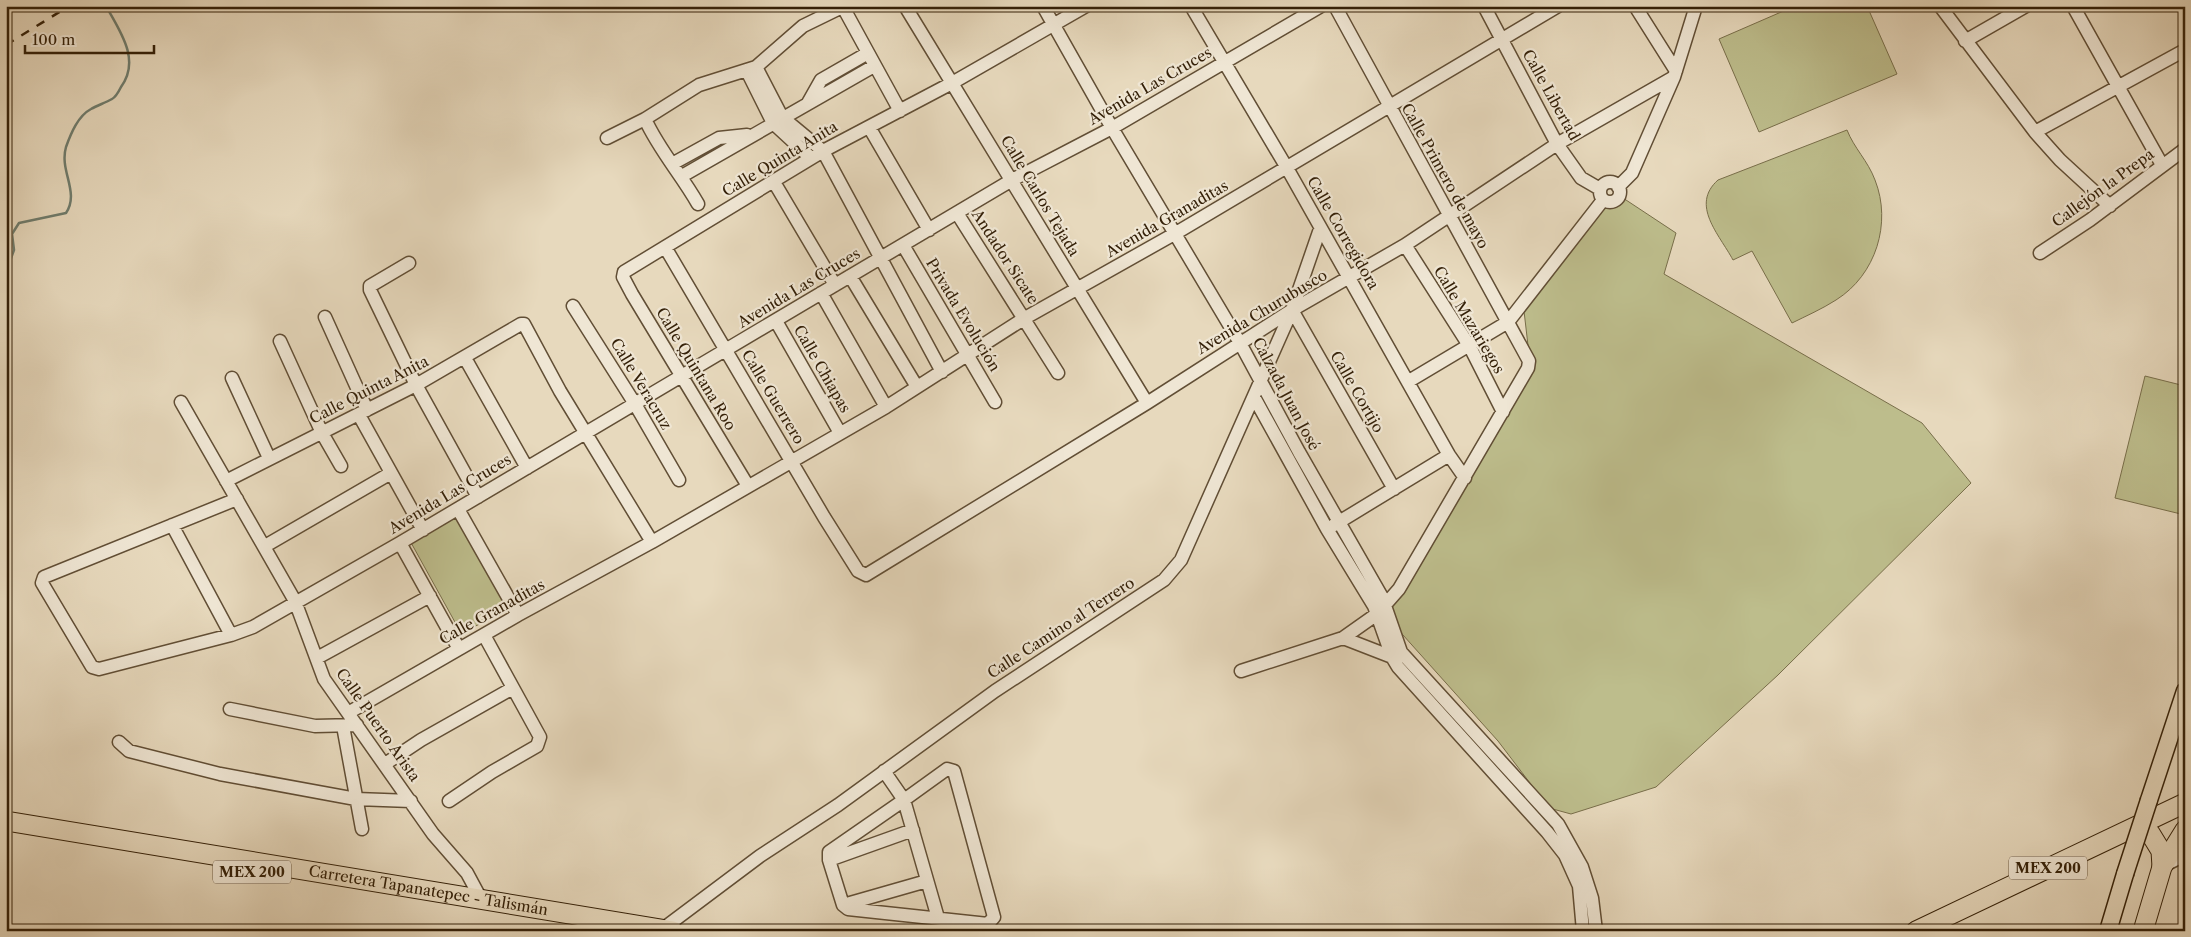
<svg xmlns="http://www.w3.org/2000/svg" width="2191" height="937" viewBox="0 0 2191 937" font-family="'Libre Caslon Text',serif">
<rect width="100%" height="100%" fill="#e7d9bd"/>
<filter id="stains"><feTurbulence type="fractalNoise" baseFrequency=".004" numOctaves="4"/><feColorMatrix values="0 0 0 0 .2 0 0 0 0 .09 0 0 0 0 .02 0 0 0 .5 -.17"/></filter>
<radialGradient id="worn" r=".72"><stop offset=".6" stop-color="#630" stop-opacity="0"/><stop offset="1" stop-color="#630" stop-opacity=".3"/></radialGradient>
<path fill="#bdbd8c" stroke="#786e4a" d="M1795,6H1867L1897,74L1759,132L1719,39Z
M1847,130C1854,148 1868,161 1875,180C1892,223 1876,275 1836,300C1822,309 1806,316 1792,323L1752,251L1733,260C1719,234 1690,205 1718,180Z
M1623,198L1676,233L1664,274L1922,423L1971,483L1778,675L1656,787L1571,814L1549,808L1498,741L1394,625L1389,593L1425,539L1529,354L1524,311L1601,206Z
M2145,376L2185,386V515L2115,498Z
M460,513L513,608L461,633L409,539Z"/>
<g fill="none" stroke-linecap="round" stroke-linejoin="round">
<path stroke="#6f7c6d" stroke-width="2.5" d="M6,272L14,250L12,234L19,223L66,213C80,192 59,171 66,147C71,133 78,116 91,109C98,105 105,103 112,99C116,97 119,91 121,87C141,60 120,31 106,6"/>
<g stroke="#614e35" stroke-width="15">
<path id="minor" d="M905,6L1147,403
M1043,6L1112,128L1240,343L1299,452L1382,597L1401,652L1558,824L1582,867L1592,898L1596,931
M1191,6L1287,168L1449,455L1465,478
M1335,6L1529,361L1528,368L1399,589L1377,614L1343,638
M1484,6L1557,144L1581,178L1600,189
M1635,6L1676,71
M1940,6L2035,132L2060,160L2110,206
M2073,6L2162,165
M843,7L900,111
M1965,41L2026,6
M756,67L782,117L823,151L942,372
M747,71L773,123L811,158
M808,103L821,80L868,53
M645,119C659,150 681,174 698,204
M869,127L929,230
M2035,132L2185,50
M607,138L645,119L699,85L756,67L803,26L844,6
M672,164L719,138L747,135
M682,176L874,66
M774,182L835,285
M1600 192a10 10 0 1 1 20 0a10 10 0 1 1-20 0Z
M1618,187L1632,173L1674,77L1696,6
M957,213L1058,373
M903,245L995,402
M1405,245L1470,347L1503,412
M665,247L824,517L858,571L866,575L1147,403L1292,310L1405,245L1557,144L1674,77
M2040,253L2090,220L2185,149
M409,263L370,286V290L416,385L478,497
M850,276L917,387
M821,293L886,407
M573,306L635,404L679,480
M1292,310L1394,489
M325,317L367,410
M776,321L840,433
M280,341L322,433L341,466
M465,358L527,468
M232,378L269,458
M1409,381L1508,322L1603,200
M1254,397L1327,529L1374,606L1392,657L1398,667L1547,832L1565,855L1579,886L1583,931
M181,402L295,601L324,679L433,834L467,873L481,899
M359,415L423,530
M226,481L416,385L521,324H524L560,391L652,542
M748,486L632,294L623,277L624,272L823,151L952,83L1086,6
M237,499L44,577L42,583L92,667L99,669L231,635L253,627L400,543L1012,180L1112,128L1321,6
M458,509L518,615
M172,525L231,635
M1334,525L1449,455
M400,543L459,649
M265,546L391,473
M317,658L430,596
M1241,671L1343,638L1392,657L1397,654
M230,709L315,726L357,725
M348,713L518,615L652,542L886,407L1025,318L1176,233L1558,6
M343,726L362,829
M119,742L129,751L220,774L356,799L411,801
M385,764L421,740L513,688
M884,771L904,800L829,852V860L843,905L848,909L988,924L994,917L954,771L947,769L904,800L938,918
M449,801L492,772L537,746L540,737L484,635
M829,860L913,830
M2165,865L2185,855
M843,905L927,881
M660,931L760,856L838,805L995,691L1164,580L1181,560L1292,310L1320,229"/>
</g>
<g stroke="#342008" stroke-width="19">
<path id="major" d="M2149,800L2185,691
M2108,931L2125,874"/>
</g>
<g stroke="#342008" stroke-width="21">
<g id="highway">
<path id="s1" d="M6,821L673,931"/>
<path d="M2150,833L2161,851L2162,867"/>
<path d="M1916,931L2185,803"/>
<path d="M2143,931L2162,867L2185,830"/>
</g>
</g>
<use href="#minor" stroke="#efe6d4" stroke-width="12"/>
<use href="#major" stroke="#e7d9bd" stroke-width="16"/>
<use href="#highway" stroke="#e7d9bd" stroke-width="19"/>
<path stroke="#342008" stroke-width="2.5" stroke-dasharray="9 9" stroke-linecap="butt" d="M6,45L69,6"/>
<g stroke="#342008" stroke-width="19" stroke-linecap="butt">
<path id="major-bridge" d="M2125,874L2149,800"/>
</g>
<use href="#major-bridge" stroke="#e7d9bd" stroke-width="16"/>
</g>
<g text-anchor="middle" stroke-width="4.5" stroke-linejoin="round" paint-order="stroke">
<g fill="#efe6d4" stroke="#6c5b45" stroke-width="1">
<rect x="2009" y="856.5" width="78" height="23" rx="4"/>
<rect x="213" y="860.5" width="78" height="23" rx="4"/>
</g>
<g font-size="14" font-weight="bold" fill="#342008">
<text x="2048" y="873">MEX 200</text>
<text x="252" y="877">MEX 200</text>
</g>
<g font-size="15" fill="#342008" stroke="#efe6d4">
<text transform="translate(1150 86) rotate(-30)" y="5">Avenida Las Cruces</text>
<text transform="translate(1551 95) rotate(61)" y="5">Calle Libertad</text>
<text transform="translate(780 159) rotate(-31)" y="5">Calle Quinta Anita</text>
<text transform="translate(1445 176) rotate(61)" y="5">Calle Primero de mayo</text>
<text transform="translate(2103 188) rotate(-36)" y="5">Callejón la Prepa</text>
<text transform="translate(1040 196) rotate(59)" y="5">Calle Carlos Tejada</text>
<text transform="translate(1167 219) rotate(-30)" y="5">Avenida Granaditas</text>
<text transform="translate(1343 233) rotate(60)" y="5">Calle Corregidora</text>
<text transform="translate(1005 257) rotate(57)" y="5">Andador Sicate</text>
<text transform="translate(799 288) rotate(-31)" y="5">Avenida Las Cruces</text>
<text transform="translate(1262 312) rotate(-31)" y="5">Avenida Churubusco</text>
<text transform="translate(963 315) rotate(59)" y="5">Privada Evolución</text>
<text transform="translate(1469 320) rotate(59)" y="5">Calle Mazariegos</text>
<text transform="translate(696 369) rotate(59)" y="5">Calle Quintana Roo</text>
<text transform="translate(822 369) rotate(60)" y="5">Calle Chiapas</text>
<text transform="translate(641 384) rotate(59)" y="5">Calle Veracruz</text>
<text transform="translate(369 390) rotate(-27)" y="5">Calle Quinta Anita</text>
<text transform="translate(1357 392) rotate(60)" y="5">Calle Cortijo</text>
<text transform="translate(1286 394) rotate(62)" y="5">Calzada Juan José</text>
<text transform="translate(773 397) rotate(59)" y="5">Calle Guerrero</text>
<text transform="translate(450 494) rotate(-31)" y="5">Avenida Las Cruces</text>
<text transform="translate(492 612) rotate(-29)" y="5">Calle Granaditas</text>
<text transform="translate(1061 628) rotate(-33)" y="5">Calle Camino al Terrero</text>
<text transform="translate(378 725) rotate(55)" y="5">Calle Puerto Arista</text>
<text dy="5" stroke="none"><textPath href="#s1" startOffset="428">Carretera Tapanatepec - Talismán</textPath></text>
</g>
</g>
<rect width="2191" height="937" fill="none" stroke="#e7d9bd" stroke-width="25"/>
<rect x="8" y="8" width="2176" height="922" fill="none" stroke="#342008" stroke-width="2.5"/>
<rect x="12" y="12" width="2166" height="912" fill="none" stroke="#342008"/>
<path d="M25 45v8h129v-8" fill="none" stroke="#342008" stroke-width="2.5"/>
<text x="32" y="45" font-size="15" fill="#342008" stroke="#efe6d4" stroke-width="4" paint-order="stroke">100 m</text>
<rect width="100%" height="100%" filter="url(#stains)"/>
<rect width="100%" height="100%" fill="url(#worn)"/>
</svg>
